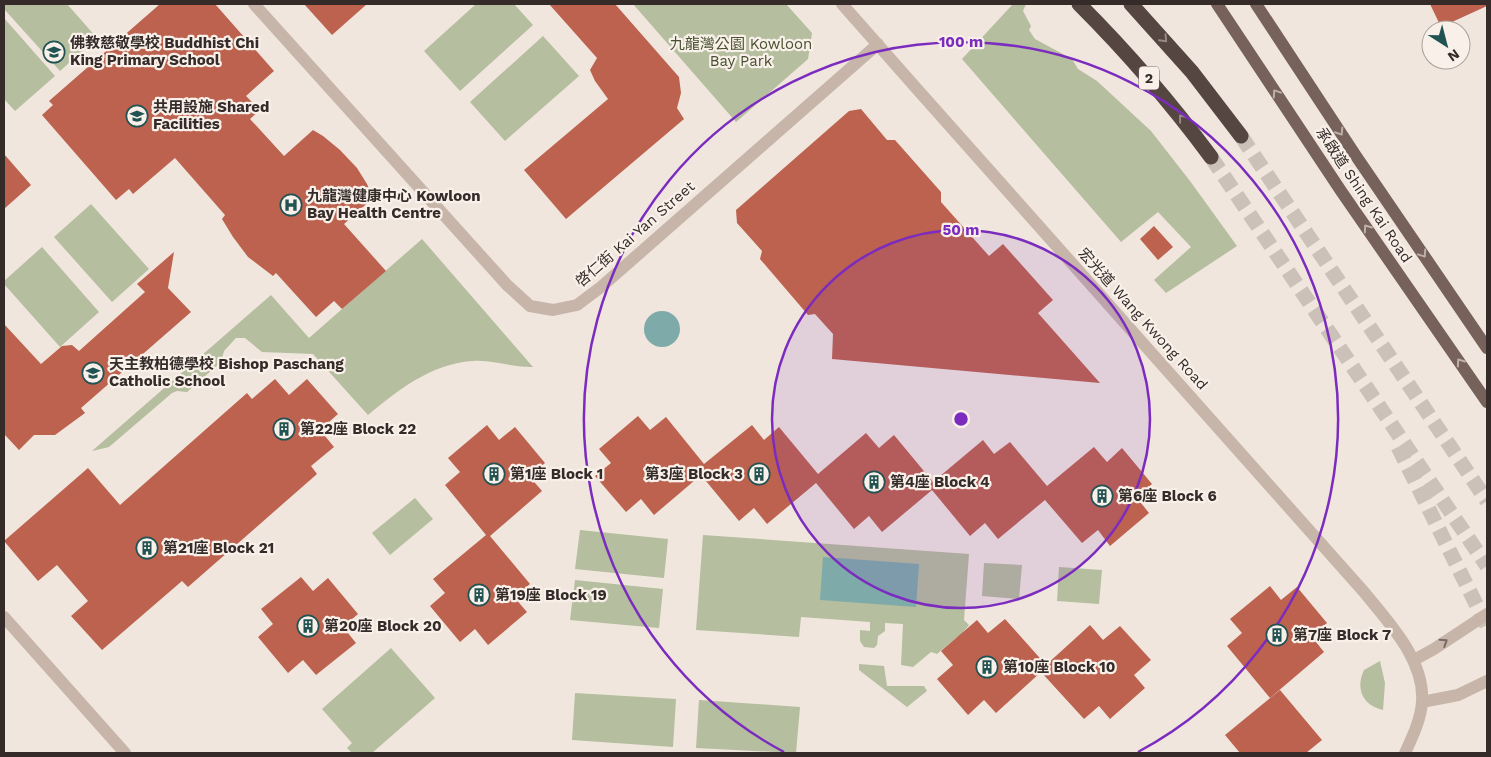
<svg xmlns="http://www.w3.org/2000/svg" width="1491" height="757" viewBox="0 0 1491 757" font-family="'Work Sans','Noto Sans TC',sans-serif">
<rect width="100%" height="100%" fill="#f0e6dd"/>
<path fill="#b5be9e" d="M5,4H67L97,38L60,71L4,9Z
M476,4H514L533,25L460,91L424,51Z
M633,4H786L812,33L808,59L736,122Z
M1013,4H1026L1023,11L1031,26L1029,30L1035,39L1072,59L1078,69L1097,81L1151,131L1190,181L1237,246L1166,293L1154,280L1191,247L1158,212L1121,242L962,59Z
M4,18L55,76L15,111L4,99Z
M543,36L579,76L505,141L470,102Z
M91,204L149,269L112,302L54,237Z
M422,239L533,367C513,368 493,359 472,361C431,364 398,390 368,415L313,354L262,352L245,338H236L224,351L221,362L187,392L177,391L172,393L109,447L92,451L271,295L309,338Z
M42,247L99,312L60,347L4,284V281Z
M415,498L433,519L390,555L372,533Z
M580,530L668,539L664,578L575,569Z
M703,535L969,554L964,620L969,625L963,632L975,646L968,652L956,638L937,654L931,652L913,667L901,665L903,624L885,623V631L878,636L877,645L874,648L864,647L860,641V630L870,631V622L801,617L799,637L696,630Z
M984,563L1022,565L1019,599L982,596Z
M1059,567L1102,570L1099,604L1057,601Z
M575,580L663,589L659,628L570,620Z
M391,648L435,698L372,753H352L347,748L352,743L322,709Z
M1380,661L1385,683L1383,710C1363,706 1355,689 1364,670Z
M859,664L884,666L887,686H924L927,691L907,707L859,670Z
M575,693L676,699L673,747L572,740Z
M699,700L800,707L796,753L696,748Z"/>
<path fill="#7eaba9" d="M644 329a18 18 0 1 1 36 0a18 18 0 1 1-36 0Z
M823,557L919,564L916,607L820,600Z"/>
<path fill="#bc624f" d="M160,4H215L274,71L246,96L260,110L250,119L284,156L313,130L323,136L340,150L357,168L367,184L373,198L344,224L386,271L342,309L334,301L316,317L276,273L273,276L248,257L233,237L222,219L225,215L175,158L133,194L129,189L116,200L42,115L53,105L49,101Z
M304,4H367L332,35Z
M549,4H615L679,77L681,93L677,108L684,119L566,219L524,170L608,99L595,81L590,70L597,58Z
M1430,4H1487V6L1441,27Z
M861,109L887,140H895L941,192V202L989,256L1003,244L1053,300L1038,313L1100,383L832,359L833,334L815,314L808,315L760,259L762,251L737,223L736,210L849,111Z
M4,154L31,185L4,209Z
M1154,226L1173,247L1158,260L1140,239Z
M174,252L168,288L191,312L81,408L85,413L55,435H34L19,450L4,434V324L41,364L62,346L72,345L79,351L145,292L137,284Z
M275,379L289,395L307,379L338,414L320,430L334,447L311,466L317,474L188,587L182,581L102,650L71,616L88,601L57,565L38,581L4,541L88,468L120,505L247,393L252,399Z
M638,416L650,430L666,417L704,464L752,425L764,440L779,427L818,474L866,433L879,448L894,435L933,482L983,440L994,454L1010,442L1047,486L1094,447L1107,462L1122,448L1152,484L1137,498L1149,513L1110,546L1098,530L1082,543L1045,500L998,539L985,523L970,536L932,490L882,532L869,516L854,529L816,483L767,524L754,508L739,521L701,475L654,515L641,499L626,512L595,476L611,463L599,449Z
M487,425L499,440L515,427L545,463L529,476L542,491L490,536L530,584L514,597L527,612L488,645L475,629L460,642L430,606L445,593L433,579L486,535L445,485L460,472L448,458Z
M301,577L313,591L328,578L358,614L343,627L356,643L316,675L303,660L288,673L258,637L273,624L261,609Z
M1270,586L1281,600L1297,587L1327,623L1312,637L1324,652L1270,698L1227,646L1242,633L1230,619Z
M1005,619L1046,665L1090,625L1103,640L1120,626L1151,660L1134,675L1145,688L1110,719L1099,706L1084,719L1041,672L996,713L984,700L968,715L937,679L953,665L941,651L977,620L988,633Z
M1280,690L1322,740L1306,753H1240L1225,735Z"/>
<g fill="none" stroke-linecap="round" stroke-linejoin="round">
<path stroke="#cbc1b9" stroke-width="15" stroke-dasharray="15 8" stroke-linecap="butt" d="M1241,136L1487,501
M1211,157L1487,566
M1398,447L1487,626"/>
<path stroke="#c7b5aa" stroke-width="12" d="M254,4L507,285L530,306L553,310L577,305L601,287L878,44
M842,4L917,89L1364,592C1389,623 1425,660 1422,702C1421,719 1412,738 1405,753
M4,617L125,753
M1414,660L1434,649L1487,614
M1422,702L1458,695L1487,681"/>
<path stroke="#76625b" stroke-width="12" d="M1217,4L1341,191L1487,402
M1256,4L1356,156L1487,348"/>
<path stroke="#554641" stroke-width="15" d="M1079,4C1127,52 1171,103 1211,157
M1131,4L1192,72L1241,136"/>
</g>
<defs><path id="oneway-chevron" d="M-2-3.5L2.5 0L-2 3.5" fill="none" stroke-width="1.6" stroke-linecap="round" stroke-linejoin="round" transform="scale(1.25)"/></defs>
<g stroke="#968a84">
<use href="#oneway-chevron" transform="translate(1164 39) rotate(47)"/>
<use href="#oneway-chevron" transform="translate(1182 118) rotate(-128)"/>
</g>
<g stroke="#beb0a9">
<use href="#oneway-chevron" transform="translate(1276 93) rotate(-124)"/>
<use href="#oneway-chevron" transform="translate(1340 132) rotate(57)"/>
<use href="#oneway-chevron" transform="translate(1367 228) rotate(-125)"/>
<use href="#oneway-chevron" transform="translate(1423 254) rotate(56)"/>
<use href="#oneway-chevron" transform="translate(1460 362) rotate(-125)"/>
</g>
<use stroke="#776a63" href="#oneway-chevron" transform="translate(1444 642) rotate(-33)"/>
<circle cx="961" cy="419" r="189" fill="#7b2cbf" fill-opacity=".12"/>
<g fill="none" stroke="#7b2cbf" stroke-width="2.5">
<circle cx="961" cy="419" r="189"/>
<path d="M784 752A377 377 0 1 1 1138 752"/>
</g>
<defs>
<g id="school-ring" transform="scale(1.125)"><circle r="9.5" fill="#f8f0e9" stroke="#225353" stroke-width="1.5"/><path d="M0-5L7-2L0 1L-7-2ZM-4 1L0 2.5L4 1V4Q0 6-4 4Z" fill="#225353"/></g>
<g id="hospital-ring" transform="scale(1.125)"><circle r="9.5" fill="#f8f0e9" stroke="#225353" stroke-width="1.5"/><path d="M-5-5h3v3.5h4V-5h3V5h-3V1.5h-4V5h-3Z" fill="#225353"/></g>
<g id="building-ring" transform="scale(1.125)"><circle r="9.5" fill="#f8f0e9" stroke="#225353" stroke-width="1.5"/><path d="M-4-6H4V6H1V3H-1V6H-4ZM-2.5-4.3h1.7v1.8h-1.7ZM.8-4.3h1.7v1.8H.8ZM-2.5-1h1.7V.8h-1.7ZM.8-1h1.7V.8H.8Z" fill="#225353"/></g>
</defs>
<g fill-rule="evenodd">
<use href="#school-ring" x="54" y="52"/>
<use href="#school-ring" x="137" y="116"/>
<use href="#hospital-ring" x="291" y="205"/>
<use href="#school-ring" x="93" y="373"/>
<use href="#building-ring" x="284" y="429"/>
<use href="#building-ring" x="494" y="474"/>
<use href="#building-ring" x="759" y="474"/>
<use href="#building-ring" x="874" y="482"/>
<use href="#building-ring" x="1102" y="496"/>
<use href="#building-ring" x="147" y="548"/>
<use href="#building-ring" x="479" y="595"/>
<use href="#building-ring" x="308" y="626"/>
<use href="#building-ring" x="1277" y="635"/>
<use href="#building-ring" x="987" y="667"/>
</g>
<g text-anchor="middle" stroke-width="4.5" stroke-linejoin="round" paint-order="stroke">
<rect fill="#f8f0e9" stroke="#706763" stroke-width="1" x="1139" y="66.5" width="20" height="23" rx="4"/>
<g font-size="14" font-weight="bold" fill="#352c29">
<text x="1149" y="83">2</text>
</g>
<g font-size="15" font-weight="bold" fill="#352c29" stroke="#f8f0e9" text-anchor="start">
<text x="70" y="48">佛教慈敬學校 Buddhist Chi<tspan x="70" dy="17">King Primary School</tspan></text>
<text x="153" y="112">共用設施 Shared<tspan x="153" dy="17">Facilities</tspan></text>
<text x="307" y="201">九龍灣健康中心 Kowloon<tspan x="307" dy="17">Bay Health Centre</tspan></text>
<text x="109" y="369">天主教柏德學校 Bishop Paschang<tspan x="109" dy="17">Catholic School</tspan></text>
<text x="300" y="434">第22座 Block 22</text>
<text x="510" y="479">第1座 Block 1</text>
<text x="743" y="479" text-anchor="end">第3座 Block 3</text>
<text x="890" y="487">第4座 Block 4</text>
<text x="1118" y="501">第6座 Block 6</text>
<text x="163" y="553">第21座 Block 21</text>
<text x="495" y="600">第19座 Block 19</text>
<text x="324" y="631">第20座 Block 20</text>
<text x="1293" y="640">第7座 Block 7</text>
<text x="1003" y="672">第10座 Block 10</text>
</g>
<g font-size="15" fill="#47512f" stroke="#f8f0e9">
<text x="741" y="49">九龍灣公園 Kowloon<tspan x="741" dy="17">Bay Park</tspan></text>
</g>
<g font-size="15" fill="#352c29" stroke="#f8f0e9">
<text transform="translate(1364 195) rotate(56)" y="5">承啟道 Shing Kai Road</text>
<text transform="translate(635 234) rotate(-41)" y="5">啓仁街 Kai Yan Street</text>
<text transform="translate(1143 319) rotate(48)" y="5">宏光道 Wang Kwong Road</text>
</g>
</g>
<circle cx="961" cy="419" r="8" fill="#7b2cbf" stroke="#f8f0e9" stroke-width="2.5"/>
<g font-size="15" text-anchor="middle" font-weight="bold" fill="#7b2cbf" stroke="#f8f0e9" stroke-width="4.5" stroke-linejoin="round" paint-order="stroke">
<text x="961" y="47">100 m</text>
<text x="961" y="235">50 m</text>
</g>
<rect width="1491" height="757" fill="none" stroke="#352c29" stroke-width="10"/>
<g transform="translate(1446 45) rotate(144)"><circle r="24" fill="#f8f0e9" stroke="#aaa29c"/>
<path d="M0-4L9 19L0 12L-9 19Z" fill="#225353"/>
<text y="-8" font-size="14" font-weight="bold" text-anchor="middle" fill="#352c29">N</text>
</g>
</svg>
